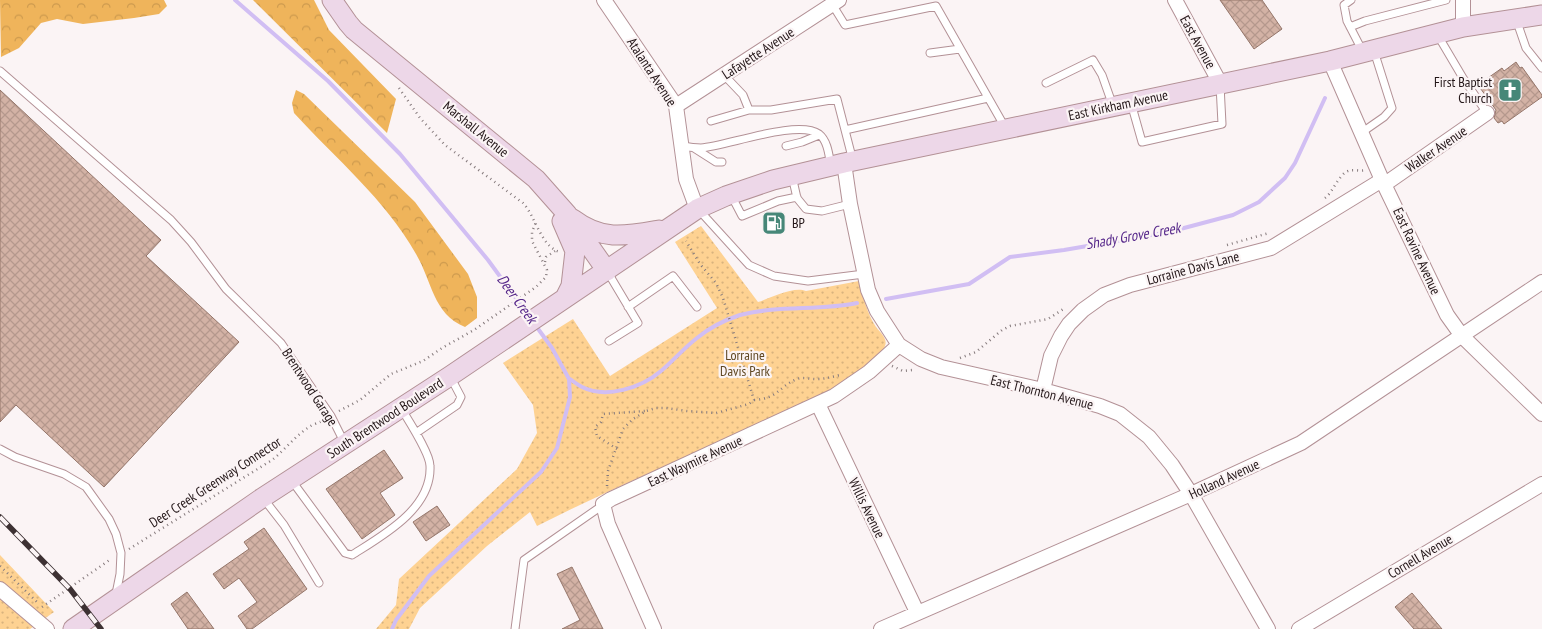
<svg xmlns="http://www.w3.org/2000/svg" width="1542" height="629" viewBox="0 0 1542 629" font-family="'PT Sans Narrow',sans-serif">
<defs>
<pattern id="forest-crowns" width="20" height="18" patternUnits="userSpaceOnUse" patternTransform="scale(1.25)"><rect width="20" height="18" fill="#efb45b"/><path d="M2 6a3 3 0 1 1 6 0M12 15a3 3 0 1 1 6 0" fill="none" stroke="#cd9a4e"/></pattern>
<pattern id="park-dots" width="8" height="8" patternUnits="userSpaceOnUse" patternTransform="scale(1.25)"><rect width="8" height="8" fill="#fed292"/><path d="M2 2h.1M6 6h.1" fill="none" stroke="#d9b37d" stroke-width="1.8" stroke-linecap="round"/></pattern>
<pattern id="building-cross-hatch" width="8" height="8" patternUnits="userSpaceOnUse" patternTransform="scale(1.25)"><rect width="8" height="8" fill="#d3b2a5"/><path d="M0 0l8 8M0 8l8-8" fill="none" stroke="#b5988d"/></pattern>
</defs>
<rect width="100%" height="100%" fill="#fbf4f5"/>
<path fill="url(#forest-crowns)" d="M0,0H164L167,6L159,14L134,18L83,24L57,19L41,23L19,48L1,57Z
M253,0H314L329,30L396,99L387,133Z
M296,90L304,94L415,202L468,274L477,297V318L465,327C433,314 432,281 416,254C385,199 336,159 294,113L292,103Z"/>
<path fill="url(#park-dots)" d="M701,226L758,302C771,298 793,286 806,291L859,281C863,297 867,313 876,327C880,332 888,339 885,346C882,356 849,380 839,386C808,404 773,418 740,433C672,463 604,492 537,526L530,512L487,546L420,608L409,629H376L396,605L399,579L517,469L537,433L533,405L503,363L573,319L610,376L717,308L675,242Z
M0,555L54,612L30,629H0Z"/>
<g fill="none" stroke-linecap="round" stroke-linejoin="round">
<path stroke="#d1bef3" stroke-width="4" d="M235,0L328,81L400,154L488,260L529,316
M886,299L969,284L1010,257L1064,250L1169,232L1233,215L1259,202L1285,178L1295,163L1325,98
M570,379C574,382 578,385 582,387C606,399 641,388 661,371C673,361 684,348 697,338C709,328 725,320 740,315C779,305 819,311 857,303
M392,629L396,620L429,576L541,472L557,448L570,397L569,379L552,348L536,326"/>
</g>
<path fill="url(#building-cross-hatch)" stroke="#947569" d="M1220,0H1262L1282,29L1254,49Z
M1516,62L1520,68L1522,67L1542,95V97L1504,124L1502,121L1498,123L1494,118L1496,110L1478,85L1502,68L1504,71Z
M0,90L161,240L146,256L239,342L104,487L16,405L0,422Z
M384,450L403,478L380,493L395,515L362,539L326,489Z
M437,506L450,525L426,541L413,522Z
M264,528L307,589L252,629H247L238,616L257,602L239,578L224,589L213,574L249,549L244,542Z
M572,567L603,629H562L580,620L557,574Z
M187,592L214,629H188L171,604Z
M1412,593L1442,629H1414L1395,607Z"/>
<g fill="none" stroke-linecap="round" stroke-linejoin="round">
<g stroke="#b39196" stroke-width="9">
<path id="lane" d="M1351,0L1344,5L1347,21L1363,52
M832,4L845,25L936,6L1006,129
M1516,19L1526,48L1542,68
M1350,27L1365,21L1446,0
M1437,34L1463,78L1487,113
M930,53L960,49
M0,71L171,220L191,242L226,289L281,343L331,416L345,444
M724,75L743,95L749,110H771L837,99L853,161
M1046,83L1093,60L1102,75L1113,106
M1131,103L1142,142L1222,124L1220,85
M711,121L749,110
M845,130L988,98
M1361,133L1384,117L1392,108L1374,51
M682,146C688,147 695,148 701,148C727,146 798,119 819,134C828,141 829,156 831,166
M786,146L802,142L819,135
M694,148L716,162H722
M792,176L797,198L806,209L822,211L850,204
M731,195L742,216L778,201L797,197
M698,209L749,265L774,276L808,281L864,274
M607,271L638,323L609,341
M628,307L673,276L697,307
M416,433L457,405L461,397L451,378
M0,449L15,457L64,474L86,487L109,519L116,534L121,553L120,574L116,594
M292,481L345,553L352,555C382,536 432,509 430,466C430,453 408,420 401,408
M263,498L284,525L319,583
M515,629L524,560L603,505"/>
</g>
<g stroke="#b39196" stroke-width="16">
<path id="street" d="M604,0L676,106L686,179L697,209
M1175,0L1220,83
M1463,27V0
M1330,61L1382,180L1447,315L1462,336L1542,414
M676,106L839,0
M844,163L850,204L868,290L877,311L899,345L921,359L941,367L1043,390L1100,406L1120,414L1149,437L1172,465L1191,494L1268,629
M1385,184L1487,113
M1043,390L1051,356L1061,336L1069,324L1083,310L1104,295L1130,285L1271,248L1382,180
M818,404L917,612
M0,589L47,629
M654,629L608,524L603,504L611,499L834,396L869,372L899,345
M881,629L1191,494L1301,443L1542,282
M1299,629L1542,484"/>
</g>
<g stroke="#b39196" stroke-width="21">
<path id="secondary" d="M332,0L348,23L354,30L536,179L567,214L607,271
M573,219C602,241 625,236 659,230
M562,221L575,251L571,286L565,298
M73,629L262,498L450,376L697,209L726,196L773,180L844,163L1330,61L1463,27L1542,15"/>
</g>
<path stroke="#867b7d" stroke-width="2.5" stroke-dasharray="1 4" stroke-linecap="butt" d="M399,88L420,118L445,145L523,203C536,217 541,247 560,252
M1325,198C1333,192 1337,178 1346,172C1352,168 1359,172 1366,170
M1227,245L1269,233
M545,262L546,257L555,251
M960,358L976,352L1002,330L1010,326L1048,319L1065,308
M892,366L903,371L913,370
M754,400C779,398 778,387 797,379C803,377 810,379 816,379C825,379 832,377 840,375
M339,411L360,400L391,374L423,361L442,348L474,330L536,287L546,277L547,270L532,241V232L536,222
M617,449L597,436L595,427L601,422L603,414L645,411
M607,486L608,471L623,429L633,419L646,411L656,408H666L687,411L716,413L749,404L754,400L723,298L716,283L700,264L686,241
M129,549L272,460C285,450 295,436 309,427C313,424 319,423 324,420
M0,566L37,602
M42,607L111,559"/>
<use href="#lane" stroke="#fff" stroke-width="7"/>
<use href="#street" stroke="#fff" stroke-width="14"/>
<use href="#secondary" stroke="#edd7e8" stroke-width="19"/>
<g stroke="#3d3133" stroke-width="5.5">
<path id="rail" d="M0,517L70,589L101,629"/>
</g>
<use href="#rail" stroke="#fbf4f5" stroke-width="4" stroke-dasharray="11" stroke-linecap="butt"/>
</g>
<defs>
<g id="church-square" transform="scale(1.25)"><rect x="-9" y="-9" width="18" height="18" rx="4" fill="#468778" stroke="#fbf4f5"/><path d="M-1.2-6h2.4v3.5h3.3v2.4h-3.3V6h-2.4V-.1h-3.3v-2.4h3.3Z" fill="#fff"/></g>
<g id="fuel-square" transform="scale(1.25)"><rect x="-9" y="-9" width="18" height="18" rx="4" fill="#468778" stroke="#fbf4f5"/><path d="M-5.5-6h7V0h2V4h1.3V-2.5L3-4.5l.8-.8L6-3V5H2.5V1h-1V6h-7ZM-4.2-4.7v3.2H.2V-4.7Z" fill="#fff"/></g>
</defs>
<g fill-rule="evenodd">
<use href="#church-square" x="1510" y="90"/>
<use href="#fuel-square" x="774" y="223"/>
</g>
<g text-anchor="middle" stroke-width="4.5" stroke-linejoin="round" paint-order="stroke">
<g font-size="14" fill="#221517" stroke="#fbf4f5">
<text transform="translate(1198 42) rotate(61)" y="5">East Avenue</text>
<text transform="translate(758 53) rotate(-33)" y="5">Lafayette Avenue</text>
<text transform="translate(652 72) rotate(57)" y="5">Atalanta Avenue</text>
<text transform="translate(1118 105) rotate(-12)" y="5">East Kirkham Avenue</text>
<text transform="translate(476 129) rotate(39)" y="5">Marshall Avenue</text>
<text transform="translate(1436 149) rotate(-34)" y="5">Walker Avenue</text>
<text transform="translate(1417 251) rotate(65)" y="5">East Ravine Avenue</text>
<text transform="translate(1193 268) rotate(-15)" y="5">Lorraine Davis Lane</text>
<text transform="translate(310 387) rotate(57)" y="5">Brentwood Garage</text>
<text transform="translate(1042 392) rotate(14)" y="5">East Thornton Avenue</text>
<text transform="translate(385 418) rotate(-33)" y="5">South Brentwood Boulevard</text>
<text transform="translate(695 461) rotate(-25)" y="5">East Waymire Avenue</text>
<text transform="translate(1224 479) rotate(-25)" y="5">Holland Avenue</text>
<text transform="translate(215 482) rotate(-33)" y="5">Deer Creek Greenway Connector</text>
<text transform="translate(867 508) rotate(64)" y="5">Willis Avenue</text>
<text transform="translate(1420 556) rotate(-31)" y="5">Cornell Avenue</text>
</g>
<g font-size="14" fill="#221517" stroke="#fbf4f5" text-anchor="end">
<text x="1492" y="87">First Baptist<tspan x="1492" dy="16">Church</tspan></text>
<text x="792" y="228" text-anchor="start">BP</text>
</g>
<g font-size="14" fill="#5f4722" stroke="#fbf4f5">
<text x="745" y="360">Lorraine<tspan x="745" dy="16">Davis Park</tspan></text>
</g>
<g font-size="15" font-style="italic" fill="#56278a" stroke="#fbf4f5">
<text transform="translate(1133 236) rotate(-10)" y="5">Shady Grove Creek</text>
<text transform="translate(517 299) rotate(54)" y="5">Deer Creek</text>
</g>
</g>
</svg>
